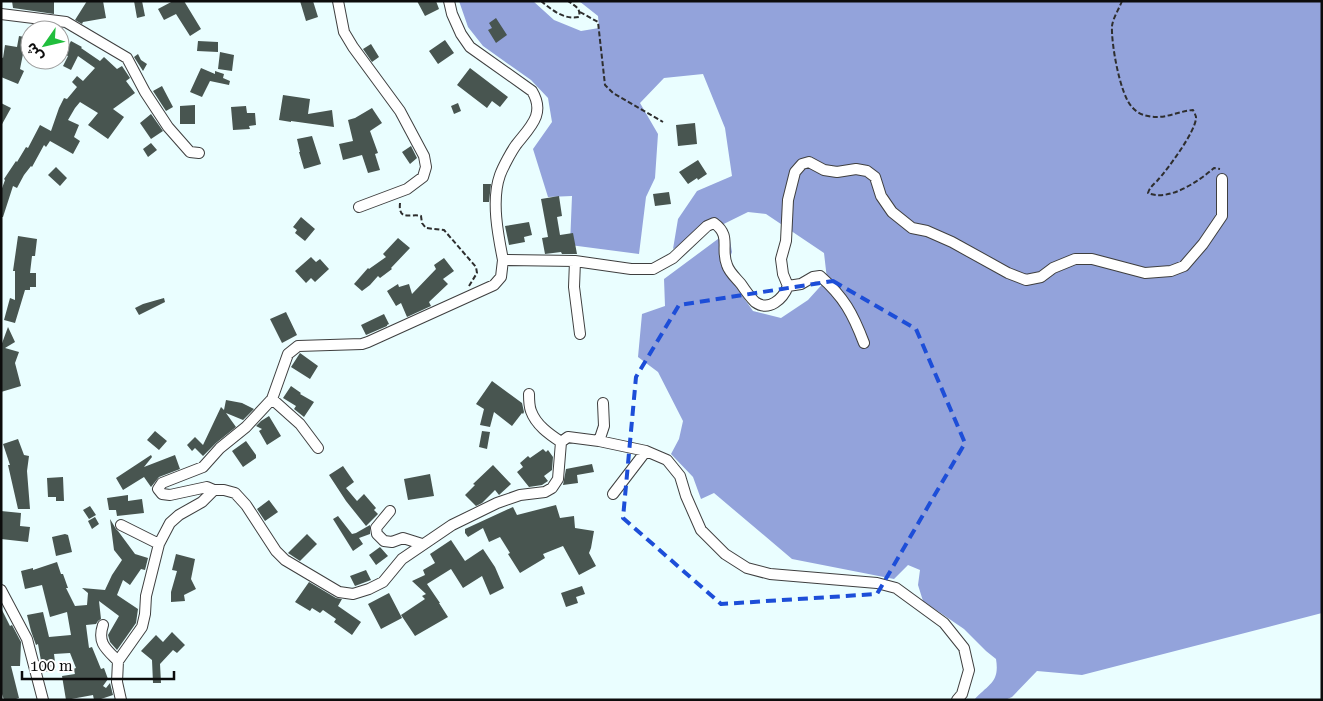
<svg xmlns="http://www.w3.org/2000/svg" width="1323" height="701" viewBox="0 0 1323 701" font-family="'Roboto Serif','Noto Sans Arabic',serif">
<rect width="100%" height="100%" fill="#eafeff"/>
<path fill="#93a3db" d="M459,1H533L554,20L581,31L599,28L598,16L579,1H1322V613L1082,675L1037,671L1012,697L1005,700H974C988,684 1000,683 996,659L986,651L964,629L923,601L918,585L920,570L908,565L894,579L792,559L714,493L701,499L693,477L671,454L679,439L683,421L658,372L638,357L642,314L665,306L664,279L722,236L730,241L732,252L726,268L739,291L753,311L781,318L808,300L827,279L824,253L766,214L748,212L673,249L678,219L697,191L732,176L725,128L703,74L664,78L640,103L658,134L655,178L646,197L639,254L570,245L572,196L548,197L533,149L552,122L548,98L531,80L483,46L468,27Z"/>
<path fill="#485550" d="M12,1H54V14L13,8Z
M87,1H103L106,18L83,22L82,24L75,20Z
M134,1H142L145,16L137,18Z
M173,1H184L201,29L190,36L176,14L164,20L158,9Z
M300,1H313L318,17L306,21Z
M417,1H436L439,9L425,16Z
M496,18L507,35L496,43L488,30L492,28L489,23Z
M19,36L30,38V50L24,49L20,69L24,71L18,84L1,77V57L3,58L5,45L17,47Z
M445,40L454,53L438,64L429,51Z
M71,41L82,47L81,48L100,61L104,57L117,69L122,66L130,78L126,81L135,93L113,109L124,117L108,139L88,125L98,113L80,102L75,108L68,120L79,125L74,137L80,141L73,154L50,141L46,147L44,145L32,167L31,166L24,175L17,188L13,186L3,217H1V191L5,180L4,179L16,161L17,162L26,147L28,148L40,125L51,131L59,108L64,98L67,99L77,87L72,82L77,76L83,81L95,68L78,56L71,70L63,66L68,56L64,54Z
M198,41L218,42V52L197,51Z
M371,44L379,57L372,62L363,49Z
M220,52L234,55L232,71L218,69Z
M138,54L141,60L147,64L143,71L134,57Z
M201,68L215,74V71L224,74L223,78L230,81L229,85L210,81L202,97L190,92Z
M470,68L508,97L500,107L492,101L487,108L457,85Z
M162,86L173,107L166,111L153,91Z
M283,95L310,99L308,114L332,110L334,127L291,121V122L279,120Z
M1,103L11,108L1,126Z
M458,103L461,111L454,114L451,106Z
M195,105V124H180V106Z
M246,106L247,113H255L256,125L249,126L250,129L233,130L231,107Z
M372,108L382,123L370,131L378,153L375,154L380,170L368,173L362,155L343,160L339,144L353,141L348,120L355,118Z
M151,114L163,131L151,139L140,123Z
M695,123L697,144L678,146L676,125Z
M312,136L321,164L304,169L299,152H300L297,139Z
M151,143L157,150L148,157L143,149Z
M411,146L417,158L410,164L402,152Z
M698,160L707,174L698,180L697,178L688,184L679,172Z
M56,167L67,178L60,186L48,175Z
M483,184H491L489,202H483Z
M669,192L671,204L655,206L653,194Z
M559,196L562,216L557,217L560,235L573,233L577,254H562L561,252L545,254L542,238L548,237L541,199Z
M301,217L315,229L305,241L295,233L297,230L293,227Z
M529,222L532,235L524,237L525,242L509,245L505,226Z
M18,236L37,239L35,256H32L30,273H36V287H30V290H25L15,323L4,320L10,298L15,300V271H13Z
M398,238L410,248L391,268L392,269L380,278L378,276L370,285L362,291L354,284L368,268L369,269L386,257L383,254Z
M311,257L316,262L320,259L329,269L315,282L311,278L306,283L295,271Z
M444,258L454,271L443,279L448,284L429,302L431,306L407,317L401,303L396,306L387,291L398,284L399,287L409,284L412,294L436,269L434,265Z
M164,298L165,302L139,315L135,308L143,304Z
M286,312L297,335L282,343L270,319Z
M384,314L389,324L387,325V326L366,335L361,325Z
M8,327L15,342L5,348L19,352L15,363L21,386L1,392V346Z
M300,353L318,366L310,379L291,367Z
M492,381L522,403L524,412L523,414L522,413L512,426L494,412L490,427L480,425L484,409L476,404Z
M291,386L301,393L300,394L314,402L304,417L294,409L296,406L283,398Z
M226,400L242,403L254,409L243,420L226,413L236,427L216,443L203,456L195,448L192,451L187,445L195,437L203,445L221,407L224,410Z
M269,416L281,436L267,445L259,431L262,429L256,426L261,421Z
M155,431L167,441L159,450L147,440Z
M482,431L490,432L487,449L479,447Z
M18,439L24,455L29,456L27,471L30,509H18L8,465H10L3,444Z
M246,441L256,455V458L243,467L232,451Z
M543,449L546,452L548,450L553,457L552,470L544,476L548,481L542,485L529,487L517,472L523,467L520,463L528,456L530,458Z
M151,455L152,457L144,467L175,455L180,469L159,477L151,487L144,477L123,490L116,478Z
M592,464L594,472L577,475L578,483L563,485L566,469Z
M493,465L511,484L499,495L495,490L482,503L476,506L465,495L475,485L473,484Z
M343,466L354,482L346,488L357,501L364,494L376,508L374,510L378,514L366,526L346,501L329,475Z
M430,474L434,496L408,500L404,479Z
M63,477L64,501H56V497H48L47,478Z
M128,495V501L142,499L144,513L117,516L116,510H109L107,498Z
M269,500L278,512L265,521L257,509Z
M556,505L560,518L574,516L575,528L594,531L591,548L589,553L596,566L579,575L563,546L543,554L545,558L520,573L508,554L510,553L500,537L489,542L483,528L468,537L465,533V529L513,507L517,515Z
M90,506L96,515L89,519L83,510Z
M1,511L21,513L20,526L30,527L28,542L1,539Z
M338,516L352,534L356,533L370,525V534L359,538L363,544L353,551L333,519Z
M95,517L99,524L92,529L88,521Z
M110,519L116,529L118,531L135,554L148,558L145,570L141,569L130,585L123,580L117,595L138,609L136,623L117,650L110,642L108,635L119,616L99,601L101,619L98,621L96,624L86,625L87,633L89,648L92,647L101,669L104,668L108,679L103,686L106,688L110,683L113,695L98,700H94L93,695L66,700L62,676L75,674L73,669L76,668L70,653L54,654L56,670L43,672L38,644L36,645L31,631L27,615L43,612L49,637L71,635L67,612L50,617L42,585L25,589L21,571L33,568V570L57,562L61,574H63L68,588H66L75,606L87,605L88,593L82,588L105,590L112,575L122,560L114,550Z
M65,534L68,535L72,552L56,556L52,537Z
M307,534L317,544L300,561L288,553Z
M451,540L465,561L483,549L495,567L504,588L490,595L482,576L463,588L451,569L427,584L440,603H439L448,617L415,636L401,615L425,599L422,596L426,594L412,581L425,575L423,570L435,563L430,554Z
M380,547L388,556L376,565L369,555Z
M176,554L195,559L191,579L196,589L184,595L185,601L171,602V592L177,571L172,570Z
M366,570L371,580L355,586L350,576Z
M309,582L336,598L342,599L338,606L361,622L352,635L334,622L336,619L323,610L320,613L312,608L310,611L295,602Z
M582,586L585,594L576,597L578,603L566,607L561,593Z
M389,593L402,618L381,629L368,604Z
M1,608L10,626L12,625L21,642L20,666H11L19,698L13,700H4L1,691L2,644H1Z
M172,632L185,645L177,653L173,650L160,664L161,683H153L152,660L141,651L156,635L163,642Z"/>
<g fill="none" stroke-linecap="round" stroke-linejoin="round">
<g stroke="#3f3f3f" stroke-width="12">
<path id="street" d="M338,1L344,32L353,47L400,111L424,156L426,167L423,177L407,189L359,207
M449,1L452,14L461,34L470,47L532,91C546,114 530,127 516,145C511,152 503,167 500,175C491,200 498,235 503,260
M1,14L66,22L127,58L145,92L168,127L190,152L199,153
M575,261L574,287L580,334
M788,286L801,284L813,277L820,276C844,297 853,314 864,343
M529,394C529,400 529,406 531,411C536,425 549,434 561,442
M272,399L300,424L318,448
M599,441L604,426L603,403
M214,490L207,487L170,495L162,494L158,489L162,483L203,467L220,448L246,427L272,399L288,354L298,346L362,344L368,342L494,285L501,277L503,260L575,261L631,269H653L673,258L707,226L714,223C732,236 720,248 727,265C729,272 736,278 741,284C745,290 750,297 755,302C769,312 783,299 788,286L783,274L781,259L786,241L788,200L795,172L802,164L809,162L824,170L837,172L856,169L867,171L875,177L881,196L892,212L912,228L927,231L952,242L1008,273L1026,280L1041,277L1053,268L1075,259H1092L1145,273L1171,271L1184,266L1203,244L1222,216V179
M613,494L646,451
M390,511L376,528L377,534L384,541L392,542L403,538L422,544
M121,525L159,544
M1,590L27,639L43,700
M103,625C97,643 106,649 118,661
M121,700L117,682L118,661L142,627L145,614L146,596L159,544L170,523L179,515L202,502L214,490H224L235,493L246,505L276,551L285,560L339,592L353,594L369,589L383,582L402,559L452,525L497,503L520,495L545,492L552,488L558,479L561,442L568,437L599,441L646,451L667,460L680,476L686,496L701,530L725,554L747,568L770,574L877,583L896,588L944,623L964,648L969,670L962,694L957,700"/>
</g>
<path stroke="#2e2e2e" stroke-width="2" stroke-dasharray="5 2.5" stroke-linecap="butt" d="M541,1C552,10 564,20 579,17C581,8 575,6 568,1
M1122,1C1119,9 1113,18 1112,26C1111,43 1120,95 1132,107C1136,112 1142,115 1148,116C1164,120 1178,111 1193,110C1194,112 1196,116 1196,117C1197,130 1167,170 1157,181C1153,185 1150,187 1148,193C1169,202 1199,181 1214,168L1220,169
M580,12L598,22L605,85L613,93L663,122
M400,203C398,222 412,213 421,216L422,223L426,228L444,230L476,267L477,273L469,286"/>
<use href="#street" stroke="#fff" stroke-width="10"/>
</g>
<path fill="none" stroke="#1d4ed8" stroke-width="4" stroke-dasharray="10 6" stroke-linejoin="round" d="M833,281L916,329L965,443L877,594L721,604L623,518L636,377L679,305Z"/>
<rect width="1323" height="701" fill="none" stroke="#0c0c0c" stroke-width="5"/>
<g transform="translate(45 45) rotate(236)"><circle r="24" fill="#ffffff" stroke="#9e9e9e"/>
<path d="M0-4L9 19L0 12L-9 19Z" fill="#21be3d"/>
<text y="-8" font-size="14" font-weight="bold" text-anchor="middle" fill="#0c0c0c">ش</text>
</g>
<path d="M22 671v8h152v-8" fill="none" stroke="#0c0c0c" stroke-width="2.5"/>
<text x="30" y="671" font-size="15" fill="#0c0c0c" stroke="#ffffff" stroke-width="4" paint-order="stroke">100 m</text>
</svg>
